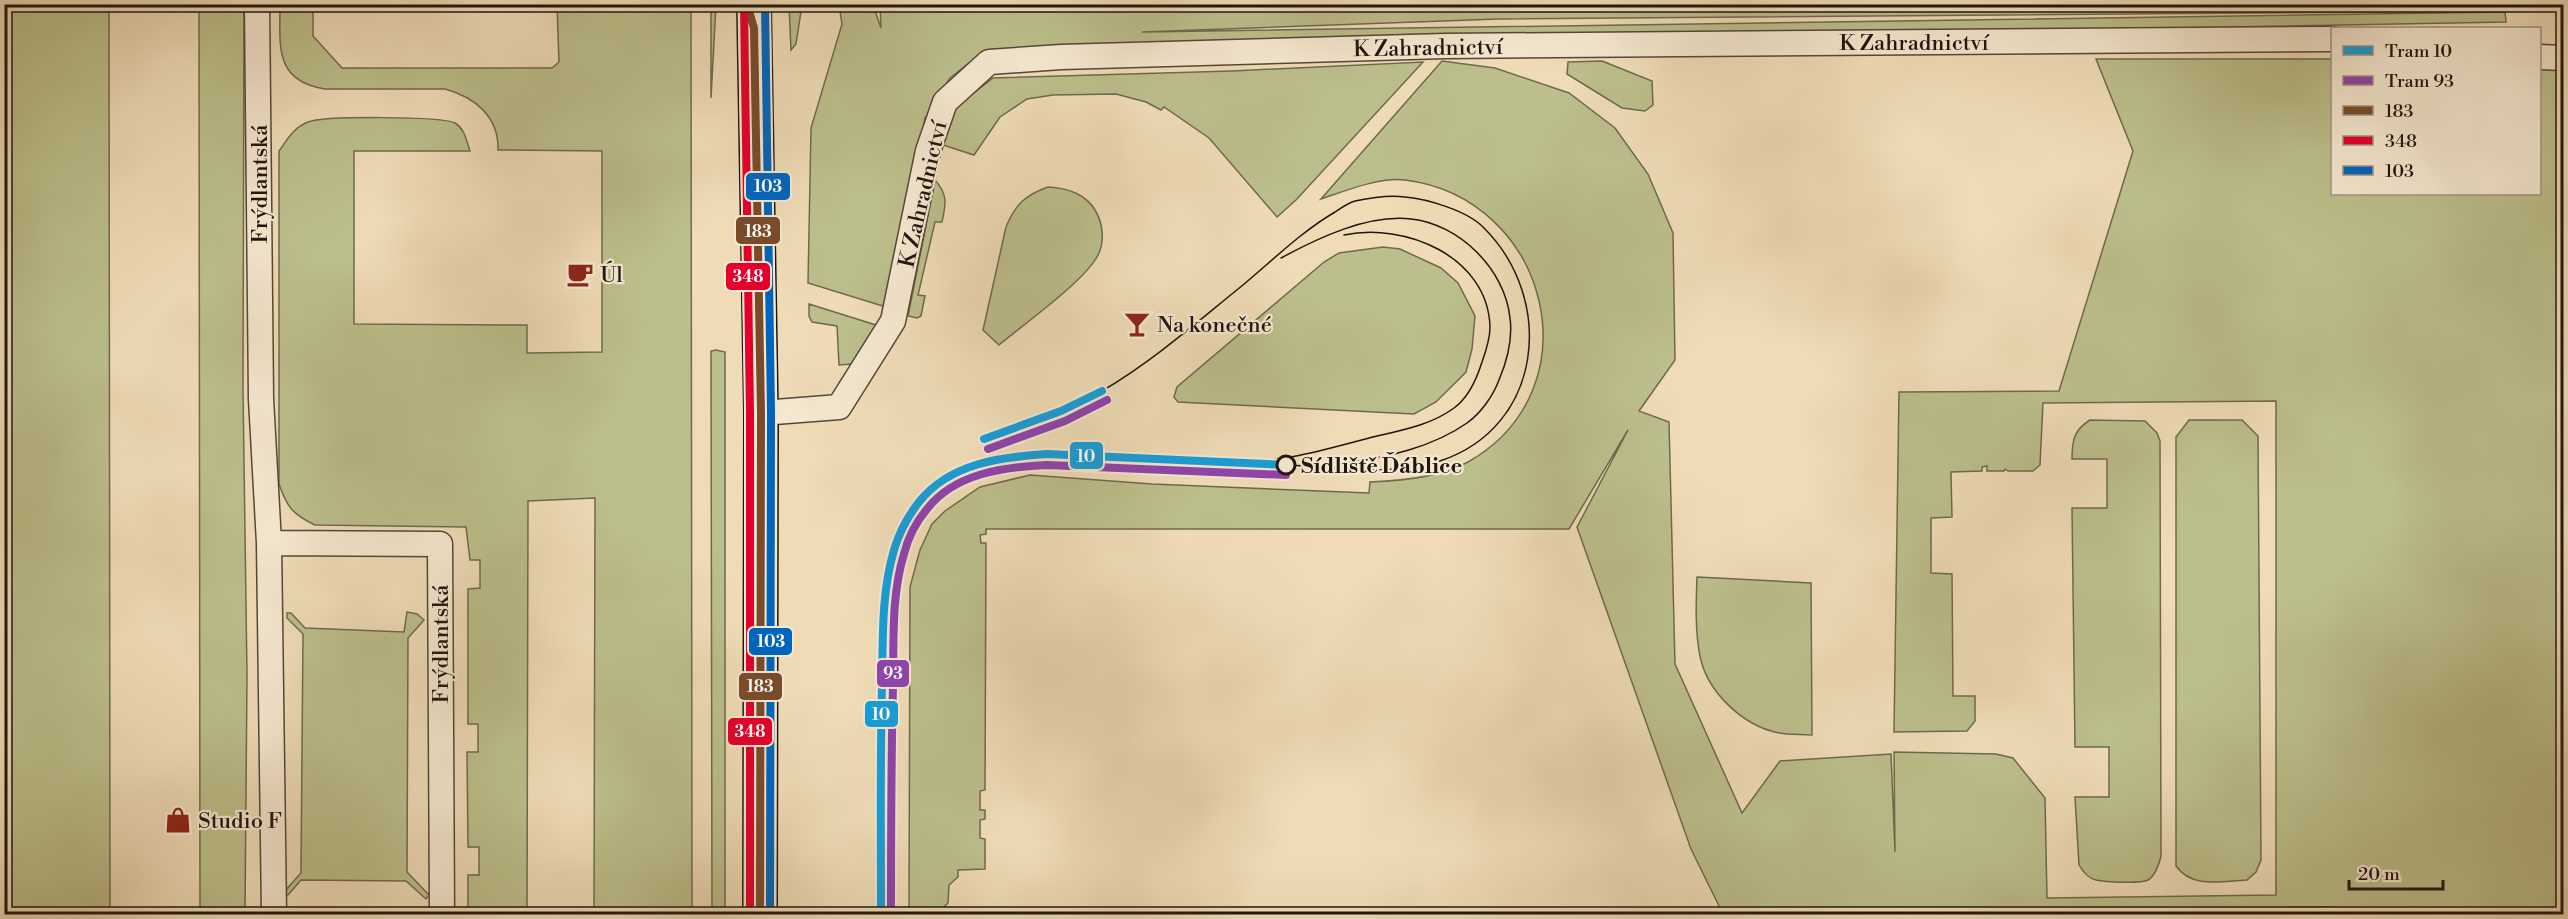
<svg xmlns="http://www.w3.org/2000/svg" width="2568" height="919" viewBox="0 0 2568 919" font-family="'Libre Bodoni',serif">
<rect width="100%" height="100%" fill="#efdcb7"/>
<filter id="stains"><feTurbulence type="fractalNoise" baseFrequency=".00333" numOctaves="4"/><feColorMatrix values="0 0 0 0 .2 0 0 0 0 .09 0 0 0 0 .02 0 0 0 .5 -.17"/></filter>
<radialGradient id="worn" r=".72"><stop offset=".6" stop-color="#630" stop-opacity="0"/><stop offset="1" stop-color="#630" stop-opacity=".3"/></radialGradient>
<path fill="#bcbf8c" stroke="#6e6a4e" stroke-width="1.5" d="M5,4L109,5L110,914H5Z
M880,4L2510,5L2509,11L1498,19L1142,32L2505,12L2506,22L1001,49L969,63L950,78L925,118L886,307L808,283L811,128L842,24L839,5H873L881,28Z
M199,5H244L243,390L247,675L245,914H200Z
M280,5H313V36L342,68H552L559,62L557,5H691L692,914H594L595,498L528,501L527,914H468V875H479V847H468L467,752H478V724H468V589L480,588V560H470L466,527L315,525C292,514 287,507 279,484V151C287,140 294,127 308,122C323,116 441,116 455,123C465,129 466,140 470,151H354V324L527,325V353L602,352V151L498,150C499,117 475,97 445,89H325C274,81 280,46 280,5Z
M710,5H716L711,98V14Z
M789,5H802L796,44L791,50Z
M2096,59H2332V194H2540V67L2563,69V914H2332L2331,907L2004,911L2003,914H1723L1691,849L1577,527L1628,430L1569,529H986V534L980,535L981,543H986L985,790L980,791V810H985V819L980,820V838L985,839V869L958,870V877L949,885L948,903L937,914H909L910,587L920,550L932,524L945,511L980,487L1030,475L1152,484L1369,493L1370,482C1400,481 1441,477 1468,462C1597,389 1549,198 1405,180C1379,177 1345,191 1321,199L1442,61L1495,68L1569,93L1615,128L1648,174L1673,233L1675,360L1639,411L1669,422L1675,664L1742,813L1780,761L1891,754L1895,852L1894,752L1996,754L2013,758L2045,798L2047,898L2276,895V401L2043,403L2040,465L2033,471H2008L2005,469L2004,471H1987V466L1982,467V471L1951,472L1952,517L1931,518V573L1952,574L1953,696H1975V721L1967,731L1894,732L1899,392L2059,391L2133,151Z
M1602,61L1652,81L1653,105L1645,111L1622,108L1567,74L1568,62Z
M1423,62L1296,200L1277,217L1209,138L1164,107L1161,110L1146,102L1116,94L1053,95L1027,99L1000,117L974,155L943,145L956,107L993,78L1232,71Z
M935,180C948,194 946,204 942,222H935L918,295L925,296L921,316L917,318L908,316Z
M1048,187C1067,188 1085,193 1095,210C1103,223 1105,241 1098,255C1085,281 1024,324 999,345L983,330L1006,227C1015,205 1025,195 1048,187Z
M1383,247L1400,249L1441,268L1458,283L1475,316L1472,349L1466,372L1436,402L1414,414L1178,402L1174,397L1177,387L1324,262L1339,253Z
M809,304L879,326L852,364L839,365L837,326L812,322L809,316Z
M716,350L725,352V914H712L711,351Z
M2090,420L2145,421L2157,433L2160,441L2161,856C2159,864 2155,876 2148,880C2140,884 2105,882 2096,880C2088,878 2083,872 2079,865L2075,797H2109V747H2075L2072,508H2107V459H2072C2072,440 2074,430 2090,420Z
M2189,420H2242L2258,436L2261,860L2256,872L2247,880C2222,881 2192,889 2176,866V437Z
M1697,577L1811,583L1812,735C1801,734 1790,735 1779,733C1743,726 1707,692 1700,656C1695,631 1696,603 1697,577Z
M407,612L417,614L424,620L408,638L407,872L429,895L426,899L406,881L301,880L288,895H285L284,892L301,873L303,634L287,618V613H291L305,628L404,632Z"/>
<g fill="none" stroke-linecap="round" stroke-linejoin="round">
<g stroke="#54473a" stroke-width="27">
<path id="minor" d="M257,4L261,399L269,543L274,914
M2540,57L2564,58
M761,413L839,407L893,321L928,151L945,102L989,62L1061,57L1445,46L2332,39
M269,543L440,544L442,914"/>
</g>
<g stroke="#201510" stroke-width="36">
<path id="secondary" d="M754,4L761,413L760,914"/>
</g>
<use href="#minor" stroke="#f5e8d0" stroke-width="24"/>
<use href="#secondary" stroke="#f5e8d0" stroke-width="33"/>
<path stroke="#201510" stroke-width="1.5" d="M1281,258C1318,238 1368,214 1411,219C1459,224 1505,269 1510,318C1513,340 1507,361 1499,380C1493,396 1481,413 1467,423C1433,447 1388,457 1347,463
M1102,391C1153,361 1197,322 1243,285C1273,260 1301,232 1335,212C1341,208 1348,203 1355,201C1369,198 1391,195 1405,197C1428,199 1468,211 1484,228C1556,300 1543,427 1440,461C1392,477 1336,467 1286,465
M1236,463C1282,462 1324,450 1369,438C1397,431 1430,426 1454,408C1468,398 1477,378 1482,362C1486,351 1490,339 1490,327C1488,256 1404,222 1344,235"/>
<g stroke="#f5e8d0" stroke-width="12">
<path id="bus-1" d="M747,4L754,28L761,413L760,914"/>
</g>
<g stroke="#f5e8d0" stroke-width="12">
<path id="bus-2" d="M744,4L750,413V914"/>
</g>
<g stroke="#f5e8d0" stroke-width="12">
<path id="bus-3" d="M765,4L771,413L770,914"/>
</g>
<use href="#bus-1" stroke="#7a4b2a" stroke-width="8"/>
<use href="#bus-2" stroke="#e4002b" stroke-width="8"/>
<use href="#bus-3" stroke="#0065bd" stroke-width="8"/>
<g stroke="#f5e8d0" stroke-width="12">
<path id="tram-1" d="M984,439L1061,411L1102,391
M881,914C881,838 880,762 882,686C883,641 881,594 894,550C899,533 908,516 919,502C950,463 1001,457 1047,454L1286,465"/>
</g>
<g stroke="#f5e8d0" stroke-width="12">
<path id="tram-2" d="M988,449L1065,421L1107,400
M891,914C891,838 891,762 893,685C894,642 891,596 904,554C908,538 916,522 927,509C955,473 1004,467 1047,465L1286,475"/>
</g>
<use href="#tram-1" stroke="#179ed8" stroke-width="8"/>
<use href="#tram-2" stroke="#8e44ad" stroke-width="8"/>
</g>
<defs>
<g id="cafe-bare" transform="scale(2.07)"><path d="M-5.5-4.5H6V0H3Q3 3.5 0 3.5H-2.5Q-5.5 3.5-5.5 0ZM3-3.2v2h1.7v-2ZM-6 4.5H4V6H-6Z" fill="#8f2418" stroke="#f5e8d0" stroke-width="2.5" paint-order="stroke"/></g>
<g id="bar-bare" transform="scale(2.07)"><path d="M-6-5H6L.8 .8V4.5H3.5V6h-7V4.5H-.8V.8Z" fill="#8f2418" stroke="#f5e8d0" stroke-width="2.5" paint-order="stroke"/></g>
<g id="shop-bare" transform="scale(2.07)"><path d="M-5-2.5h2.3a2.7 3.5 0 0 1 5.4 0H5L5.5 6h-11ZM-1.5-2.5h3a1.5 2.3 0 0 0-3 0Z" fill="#8f2418" stroke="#f5e8d0" stroke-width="2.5" paint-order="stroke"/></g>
</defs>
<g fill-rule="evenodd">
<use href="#cafe-bare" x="580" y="274"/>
<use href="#bar-bare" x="1137" y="324"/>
<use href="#shop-bare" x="178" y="820"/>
</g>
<circle fill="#f5e8d0" stroke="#201510" stroke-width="3" cx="1286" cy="465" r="9"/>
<g text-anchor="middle" stroke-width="4.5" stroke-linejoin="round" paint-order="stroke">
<g font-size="22" fill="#201510" stroke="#f5e8d0">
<text x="1914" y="50">K Zahradnictví</text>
<text transform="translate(1428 47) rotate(-1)" y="8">K Zahradnictví</text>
<text transform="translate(259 184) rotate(-90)" y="8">Frýdlantská</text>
<text transform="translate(922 194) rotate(-77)" y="8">K Zahradnictví</text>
<text transform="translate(440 644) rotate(-90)" y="8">Frýdlantská</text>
</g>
<g font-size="22" fill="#201510" stroke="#f5e8d0" text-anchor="start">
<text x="600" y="282">Úl</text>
<text x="1157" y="332">Na konečné</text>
<text x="198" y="828">Studio F</text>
</g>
<g font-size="22" font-weight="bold" fill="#201510" stroke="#f5e8d0" text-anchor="start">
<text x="1301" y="473">Sídliště Ďáblice</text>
</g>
</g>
<g stroke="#f5e8d0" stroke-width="2">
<rect x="745" y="172" width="46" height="29" rx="6" fill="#0065bd"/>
<rect x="735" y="216" width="46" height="29" rx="6" fill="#7a4b2a"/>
<rect x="725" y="262" width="46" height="29" rx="6" fill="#e4002b"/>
<rect x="1069" y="441" width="35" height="29" rx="6" fill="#179ed8"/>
<rect x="748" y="627" width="45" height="29" rx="6" fill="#0065bd"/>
<rect x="876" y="659" width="34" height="29" rx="6" fill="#8e44ad"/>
<rect x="738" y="672" width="45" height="29" rx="6" fill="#7a4b2a"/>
<rect x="864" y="700" width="35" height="28" rx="6" fill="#179ed8"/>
<rect x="727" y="717" width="46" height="29" rx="6" fill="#e4002b"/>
</g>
<g font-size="16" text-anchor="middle" font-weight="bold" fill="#fff">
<text x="768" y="192">103</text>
<text x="758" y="237">183</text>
<text x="748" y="282">348</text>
<text x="1086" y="462">10</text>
<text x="771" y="647">103</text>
<text x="893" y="679">93</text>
<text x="760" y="692">183</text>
<text x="881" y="720">10</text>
<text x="750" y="737">348</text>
</g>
<rect width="2568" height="919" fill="none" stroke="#efdcb7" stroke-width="24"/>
<rect x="6" y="6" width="2556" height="907" fill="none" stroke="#201510" stroke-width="3"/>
<rect x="12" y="12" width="2544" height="895" fill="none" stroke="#201510" stroke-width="1.5"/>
<rect x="2331" y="27" width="210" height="168" fill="#f5e8d0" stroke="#a09483" stroke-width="1.5"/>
<rect x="2343" y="46" width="30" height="9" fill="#179ed8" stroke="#a09483" stroke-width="1.5"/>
<text x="2385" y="57" font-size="18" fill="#201510">Tram 10</text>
<rect x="2343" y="76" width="30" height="9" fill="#8e44ad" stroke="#a09483" stroke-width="1.5"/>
<text x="2385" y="87" font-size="18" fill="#201510">Tram 93</text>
<rect x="2343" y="106" width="30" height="9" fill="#7a4b2a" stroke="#a09483" stroke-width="1.5"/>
<text x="2385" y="117" font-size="18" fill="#201510">183</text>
<rect x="2343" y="136" width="30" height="9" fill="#e4002b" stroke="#a09483" stroke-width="1.5"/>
<text x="2385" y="147" font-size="18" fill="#201510">348</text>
<rect x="2343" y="166" width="30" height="9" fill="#0065bd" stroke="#a09483" stroke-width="1.5"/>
<text x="2385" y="177" font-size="18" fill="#201510">103</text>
<path d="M2349 880v9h94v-9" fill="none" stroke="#201510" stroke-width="3"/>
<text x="2358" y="880" font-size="18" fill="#201510" stroke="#f5e8d0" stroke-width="4.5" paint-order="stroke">20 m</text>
<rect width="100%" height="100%" filter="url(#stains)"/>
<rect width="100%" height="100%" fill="url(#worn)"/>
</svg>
